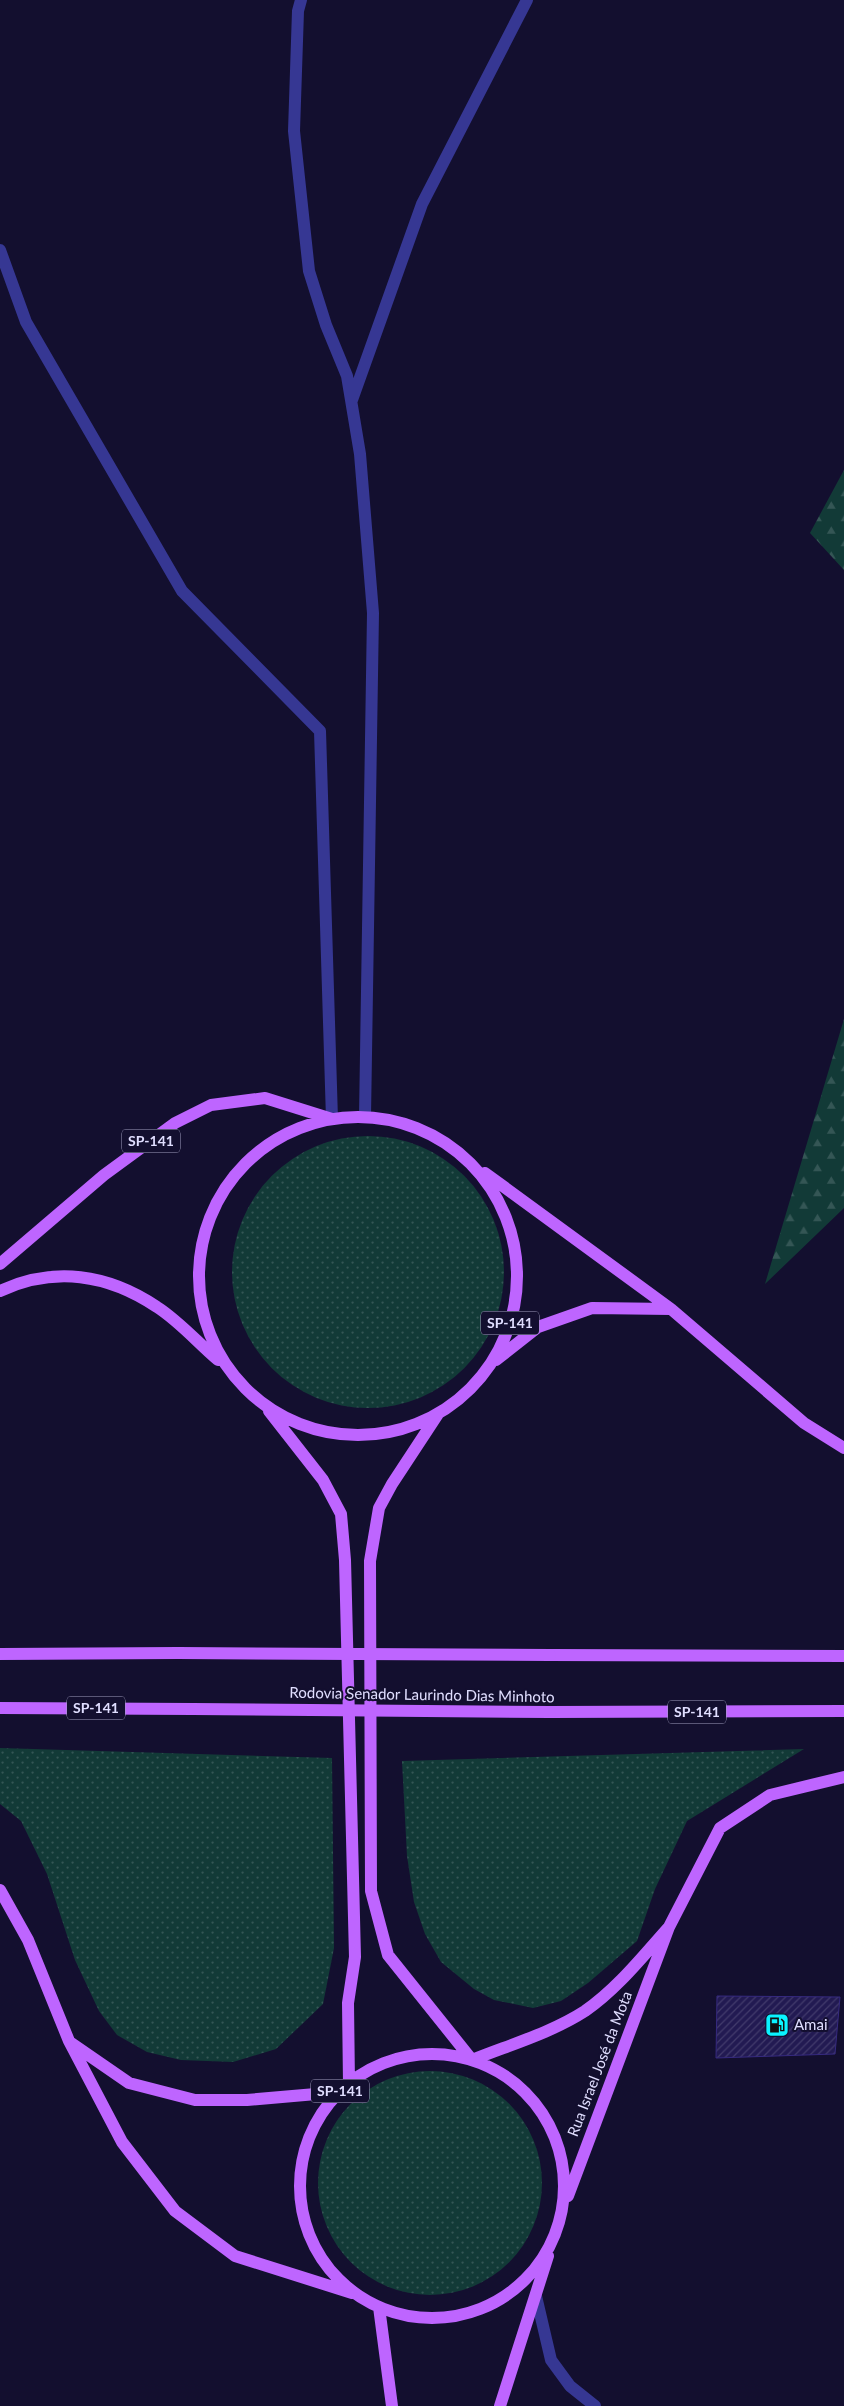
<svg xmlns="http://www.w3.org/2000/svg" width="844" height="2406" viewBox="0 0 844 2406" font-family="Lato,sans-serif">
<defs>
<pattern id="grass-dots" width="8" height="8" patternUnits="userSpaceOnUse" patternTransform="scale(1.25)"><rect width="8" height="8" fill="#123a37"/><path d="M2 2h.1M6 6h.1" fill="none" stroke="#345655" stroke-width="1.8" stroke-linecap="round"/></pattern>
<pattern id="forest-firs" width="22" height="20" patternUnits="userSpaceOnUse" patternTransform="scale(1.25)"><rect width="22" height="20" fill="#123a37"/><path d="M5 1l3.5 6h-7zM16 11l3.5 6h-7z" fill="#345655"/></pattern>
<pattern id="building-hatch" width="6" height="6" patternUnits="userSpaceOnUse" patternTransform="scale(1.25)"><rect width="6" height="6" fill="#221a52"/><path d="M-1 1l2-2M0 6l6-6M5 7l2-2" fill="none" stroke="#423b6c"/></pattern>
</defs>
<rect width="100%" height="100%" fill="#130f2f"/>
<path fill="url(#grass-dots)" d="M232 1272a136 136 0 1 1 272 0a136 136 0 1 1-272 0Z
M0,1748L332,1758L334,1948L323,2004L276,2049L233,2062L181,2060L147,2052L117,2035L99,2011L75,1960L47,1874L21,1821L0,1804Z
M804,1749L687,1821L655,1889L637,1941L588,1983L561,2001L533,2008L494,2000L474,1989L441,1962L425,1934L414,1902L407,1856L402,1761Z
M318 2183a112 112 0 1 1 224 0a112 112 0 1 1-224 0Z"/>
<path fill="url(#forest-firs)" d="M844,470V570L810,533Z
M844,1019V1208L765,1284Z"/>
<path fill="url(#building-hatch)" stroke="#362a80" d="M717,1996L840,1997L835,2054L716,2058Z"/>
<g fill="none" stroke-linecap="round" stroke-linejoin="round">
<path stroke="#363793" stroke-width="12" d="M301,0L298,11L294,131L309,271L326,325L347,376L360,454L373,613L365,1117
M0,250L26,322L182,591L320,731L332,1119
M352,400L422,204L527,0"/>
<path stroke="#363793" stroke-width="12" d="M536,2296L551,2360L570,2386L595,2406"/>
<path stroke="#be65ff" stroke-width="12" d="M199 1276a159 159 0 1 1 318 0a159 159 0 1 1-318 0Z
M485,1173L671,1309L804,1423L844,1448
M0,1264L104,1175L175,1123L211,1105L265,1098L332,1119
M0,1291C54,1266 108,1274 157,1307C179,1321 198,1343 218,1360
M496,1360L538,1327L592,1308L671,1309
M269,1411L323,1480L341,1514L345,1560L355,1957L348,2003L349,2084
M438,1414L392,1484L379,1508L370,1561L371,1891L388,1955L472,2060C509,2045 551,2033 585,2011C617,1989 643,1956 669,1927
M0,1654L178,1653
M550,1655L844,1656
M0,1708L193,1709
M550,1712L844,1711
M0,1890L28,1940L69,2041L122,2142L175,2211L235,2256L352,2293
M71,2043L129,2083L195,2100H247L339,2092
M300 2186a132 132 0 1 1 264 0a132 132 0 1 1-264 0Z
M568,2196L669,1927L720,1828L770,1795L844,1777
M379,2307L392,2406
M500,2406L548,2256"/>
<path stroke="#be65ff" stroke-width="12" d="M178,1653L550,1655
M193,1709L550,1712"/>
</g>
<defs>
<g id="fuel-square" transform="scale(1.25)"><rect x="-9" y="-9" width="18" height="18" rx="4" fill="#0af3ff" stroke="#130f2f"/><path d="M-5.5-6h7V0h2V4h1.3V-2.5L3-4.5l.8-.8L6-3V5H2.5V1h-1V6h-7ZM-4.2-4.7v3.2H.2V-4.7Z" fill="#111"/></g>
</defs>
<g fill-rule="evenodd">
<use href="#fuel-square" x="777" y="2025"/>
</g>
<g text-anchor="middle" stroke-width="4" stroke-linejoin="round" paint-order="stroke">
<g fill="#130f2f" stroke="#a2a0c1" stroke-width="1">
<rect x="122" y="1129.5" width="58" height="23" rx="4"/>
<rect x="481" y="1311.5" width="58" height="23" rx="4"/>
<rect x="67" y="1696.5" width="58" height="23" rx="4"/>
<rect x="668" y="1700.5" width="58" height="23" rx="4"/>
<rect x="311" y="2079.5" width="58" height="23" rx="4"/>
</g>
<g font-size="14" font-weight="bold" fill="#e0deff">
<text x="151" y="1146">SP-141</text>
<text x="510" y="1328">SP-141</text>
<text x="96" y="1713">SP-141</text>
<text x="697" y="1717">SP-141</text>
<text x="340" y="2096">SP-141</text>
</g>
<g font-size="15" fill="#e0deff" stroke="#130f2f">
<text transform="translate(422 1695) rotate(1)" y="5">Rodovia Senador Laurindo Dias Minhoto</text>
<text transform="translate(600 2064) rotate(-69)" y="5">Rua Israel José da Mota</text>
</g>
<g font-size="15" fill="#e0deff" stroke="#130f2f" text-anchor="start">
<text x="794" y="2030">Amai</text>
</g>
</g>
</svg>
